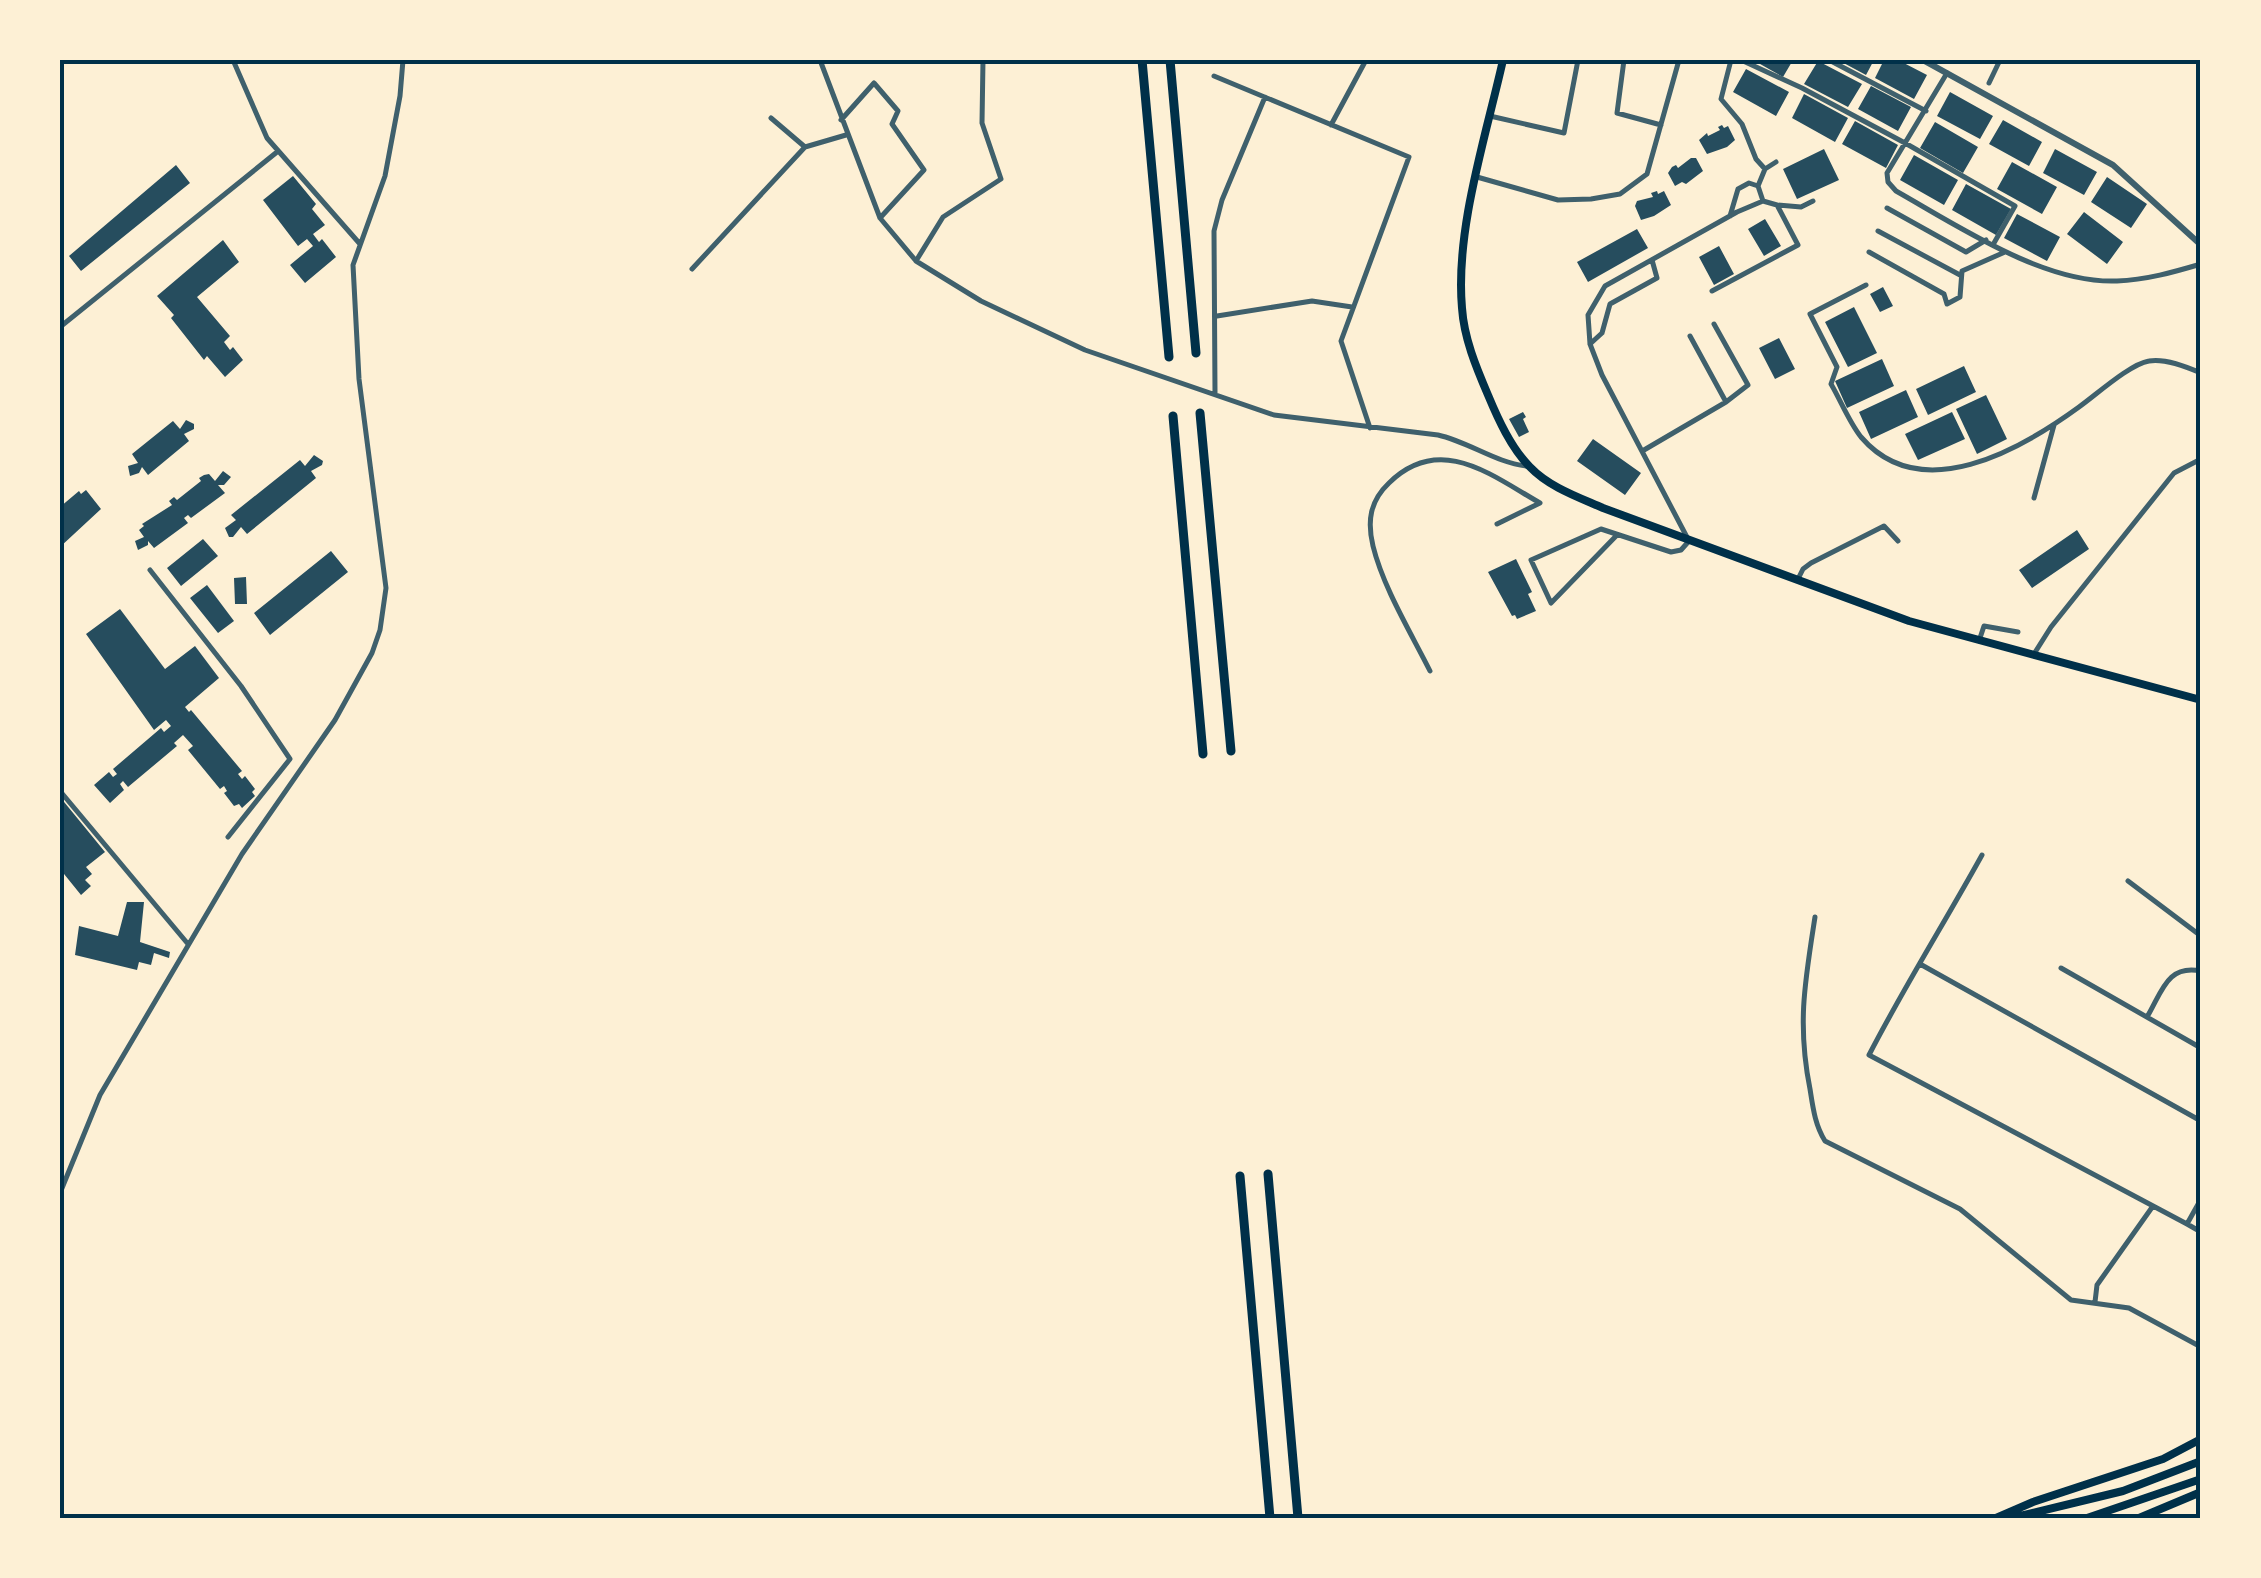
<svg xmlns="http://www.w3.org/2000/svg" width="2261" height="1578" viewBox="0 0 2261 1578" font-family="'Roboto Condensed',sans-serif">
<rect width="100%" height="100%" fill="#fdf0d5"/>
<path fill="#264d5e" d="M1753,60H1793L1783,77Z
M1838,60H1874L1866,75Z
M1884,60H1898L1927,75L1914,99L1875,78Z
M1818,61L1862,84L1848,107L1804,84Z
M1746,69L1789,92L1776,116L1733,92Z
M1871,86L1911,107L1898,131L1858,109Z
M1950,92L1993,116L1980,139L1937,116Z
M1804,94L1848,118L1835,142L1792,118Z
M2003,120L2042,142L2029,166L1989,144Z
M1855,121L1898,145L1886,168L1842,144Z
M1935,122L1978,147L1963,173L1920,148Z
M1722,125L1724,128L1728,126L1735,140L1727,147L1707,154L1699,140L1707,133L1708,136L1720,130L1718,127Z
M1824,149L1839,180L1797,199L1783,169Z
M2055,149L2097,172L2084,195L2043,173Z
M1914,155L1958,180L1944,205L1900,180Z
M1691,158H1696L1703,171L1686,184L1682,182L1675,186L1668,173L1672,167L1676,165L1678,168Z
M2012,162L2057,187L2042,214L1997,189Z
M176,165L190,183L81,271L69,256Z
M293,176L316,204L312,209L325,225L313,234L319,242L322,239L336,257L305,283L290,265L313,246L307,239L298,246L263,200Z
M2107,177L2147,204L2131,228L2091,202Z
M1966,184L2011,209L1996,235L1952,210Z
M1657,191L1658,194L1664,191L1671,205L1654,216L1641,220L1635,206L1637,201L1653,197L1651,193Z
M2084,212L2123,242L2107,264L2067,234Z
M2017,214L2060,237L2047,261L2004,238Z
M1765,219L1781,246L1764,256L1748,229Z
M1637,229L1648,248L1588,282L1577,262Z
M223,240L239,262L197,297L230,336L224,342L230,350L233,347L243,360L225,377L207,356L204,360L171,318L174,315L157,296Z
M1719,246L1734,274L1714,285L1699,257Z
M1883,287L1893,306L1880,312L1870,294Z
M1854,307L1877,353L1848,367L1825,322Z
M1779,338L1795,369L1775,379L1759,348Z
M1882,359L1894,386L1847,408L1835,381Z
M1964,366L1976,392L1928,415L1916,389Z
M1906,390L1918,417L1871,439L1859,412Z
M1986,395L2007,439L1977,454L1956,409Z
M1523,412L1526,417L1523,419L1529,432L1519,437L1509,419Z
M1952,412L1965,439L1918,460L1905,434Z
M186,420L194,424V429L184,434L189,441L148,475L142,467L139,473L130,476L128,466L138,463L132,454L173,421L180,429Z
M1593,439L1641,473L1625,495L1577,461Z
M314,455L323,461L322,465L311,471L316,478L247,534L241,527L233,537H229L225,528L236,520L231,515L300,460L305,466Z
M223,471L231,477L224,485H218L225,493L191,518L188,515L184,518L188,523L154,548L148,541V545L138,550L135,541L144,537L139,530L144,526L142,524L172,505L169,501L174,497L177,500L201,481L199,478L204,475L209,474L215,481Z
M86,490L101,509L60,547V507L79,491L81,494Z
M2077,530L2089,549L2032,588L2019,570Z
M203,539L218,556L181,586L167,568Z
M331,551L348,572L270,635L254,613Z
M1516,559L1532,592L1528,594L1536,611L1517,619L1515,615L1512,616L1488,572Z
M246,577L247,604H235L234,578Z
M207,585L234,621L218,633L190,598Z
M120,609L165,669L195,646L219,678L185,707L189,712L191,710L242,771L238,774L242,779L245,776L255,789L252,792L255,796L242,808L239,804L234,806L224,793L227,791L224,786L220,789L188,750L193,746L183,735L174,743L177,746L128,787L123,781L120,784L124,790L110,803L94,785L109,772L113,777L117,774L113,769L161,728L164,732L171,726L166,720L154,730L86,634Z
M60,797L105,852L86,867L92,874L85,880L91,886L81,895L60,869Z
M127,902H144L140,942L170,952L169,958L154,953L151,965L139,962L137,970L75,955L79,926L118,936Z"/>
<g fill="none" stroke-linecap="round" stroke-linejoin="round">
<path stroke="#3f606c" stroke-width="5" d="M233,60L267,138L360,244
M820,60L880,218L916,261L981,301L1085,350L1274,415L1438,435C1469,442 1496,463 1527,466
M1624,60L1617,113L1661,125
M1741,60L1802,88L1905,143L2015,206L1994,243
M1829,60L1926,111
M1947,73L1887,173L1888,182L1896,191C1958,226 2044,284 2117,281C2146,280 2174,272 2201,264
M1214,76L1409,157L1341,341L1370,428
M1989,83L2000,60
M1490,116L1564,133L1578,60
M771,118L805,147
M841,120L874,83L898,111L892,124L924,170L880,218
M1331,125L1366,60
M1765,169L1776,162
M1477,177L1558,200L1591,199L1620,194L1647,174L1679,60
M1777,205L1801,207L1813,201
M1887,208L1966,252L1986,240
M1730,216L1738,189L1749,183L1758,186
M1878,231L1960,275
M1869,252L1944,294L1947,304L1960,297L1962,271L2005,252
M916,261L943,217L1001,179L982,123L983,60
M692,269L805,147L846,135
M1866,285L1810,314L1837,367L1831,384C1841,401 1849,422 1861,437C1921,507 2020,450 2079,407C2096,395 2130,364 2149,361C2165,358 2187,367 2201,373
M1712,291L1798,245L1777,205L1763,201
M1217,316L1312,301L1352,307
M60,327L277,152
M1690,336L1726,402
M1590,344L1602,333L1610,304L1657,278L1652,260
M1215,393L1214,231L1222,200L1265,97
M1644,450L1726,402L1748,385L1714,324
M2034,498L2054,425
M1617,535L1551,603L1531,560L1601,529L1671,552L1681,550L1689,541L1602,375L1590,344L1588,315L1605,286L1737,212L1763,201L1758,186L1765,169L1756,159L1742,124L1721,99L1731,60
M150,570L241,686L290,759L228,837
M1798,579L1803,569L1811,563L1884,526L1898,541
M1979,641L1984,626L2018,632
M2034,654L2051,627L2174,473L2201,459
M1430,671C1411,633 1383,587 1373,546C1367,521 1370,501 1389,483C1440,433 1491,475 1540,503L1497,524
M60,791L188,944
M1982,855C1945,922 1904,987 1869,1055L2187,1224L2201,1199
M2128,881L2201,936
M1815,917C1805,981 1797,1024 1810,1089C1813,1108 1815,1125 1825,1141L1960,1209L2071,1300L2129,1308L2201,1347
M1920,964L2201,1121
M2061,968L2201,1048
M2147,1017C2162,992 2167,964 2201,971
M60,1193L100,1095L242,854L335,720L372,653L380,630L386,588L359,379L353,265L385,176L400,96L403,60
M2187,1224L2201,1232
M2095,1302L2097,1285L2153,1206"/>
<path stroke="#3f606c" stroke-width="6" d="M1923,60L2113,165L2201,245"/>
<path stroke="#003049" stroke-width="8" d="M1503,60C1486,136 1455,230 1462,308C1464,338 1476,367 1488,395C1498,419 1511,448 1530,467C1549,487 1578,497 1603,508L1909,621L2201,700"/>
<path stroke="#003049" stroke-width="8" d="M1996,1518L2033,1502L2163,1459L2201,1439
M2012,1518L2123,1491L2201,1461
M2087,1518L2201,1479
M2139,1518L2201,1492"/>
<path stroke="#003049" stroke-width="9" d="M1142,60L1169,357
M1170,60L1196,353
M1200,413L1231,751
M1173,416L1203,754
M1268,1174L1298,1518
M1240,1176L1270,1518"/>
</g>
<rect width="2261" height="1578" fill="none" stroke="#fdf0d5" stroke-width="125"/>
<rect x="62" y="62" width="2136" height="1454" fill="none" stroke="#003049" stroke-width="4"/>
</svg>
